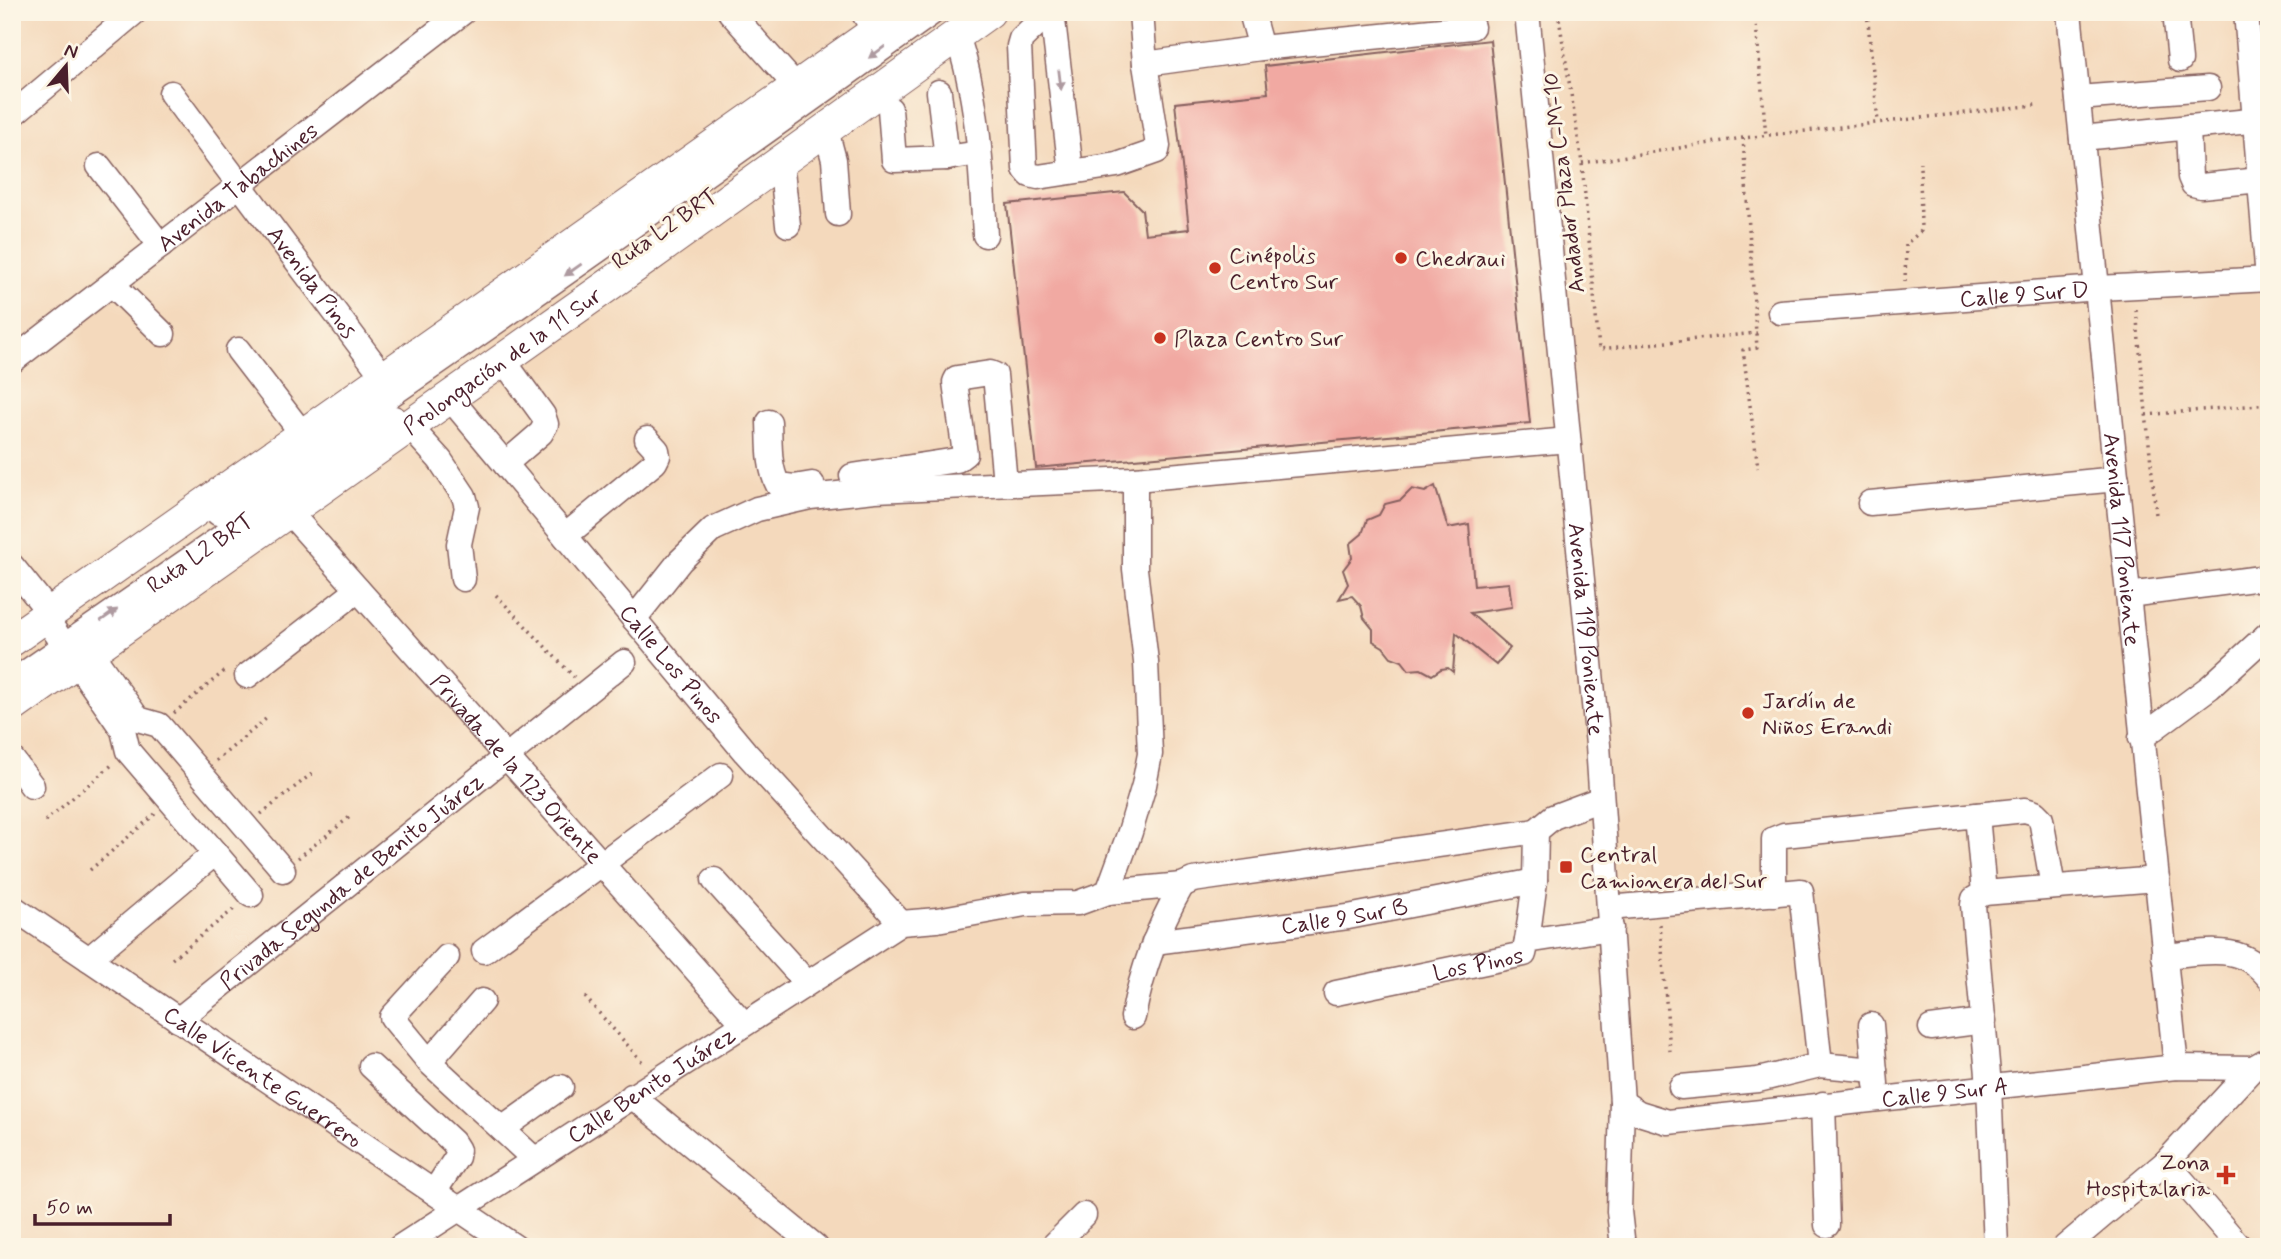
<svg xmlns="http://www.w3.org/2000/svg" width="2281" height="1259" viewBox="0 0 2281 1259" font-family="Mynerve,sans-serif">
<rect width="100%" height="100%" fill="#fcf5e5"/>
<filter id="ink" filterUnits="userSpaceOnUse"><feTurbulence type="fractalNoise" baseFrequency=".0143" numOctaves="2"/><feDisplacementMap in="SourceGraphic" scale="14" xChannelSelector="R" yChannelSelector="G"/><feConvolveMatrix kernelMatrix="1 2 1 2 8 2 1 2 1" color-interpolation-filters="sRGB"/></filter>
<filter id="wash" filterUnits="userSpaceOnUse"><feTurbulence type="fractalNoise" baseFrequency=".00686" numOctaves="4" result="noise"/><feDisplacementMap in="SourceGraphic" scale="28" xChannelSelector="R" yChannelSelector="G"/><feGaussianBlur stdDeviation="1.57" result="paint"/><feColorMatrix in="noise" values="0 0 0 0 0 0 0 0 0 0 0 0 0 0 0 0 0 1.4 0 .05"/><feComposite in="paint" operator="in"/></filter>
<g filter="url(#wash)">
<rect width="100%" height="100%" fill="#f4d9bc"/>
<g id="blocks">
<path fill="#f1a9a2" d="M1490,40L1530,423L1036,468L1007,204L1124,192L1142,210L1145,234L1189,229L1175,103L1268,93L1265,66Z
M1435,486L1448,528L1469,524L1474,586L1509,583L1512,607L1470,613L1510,648L1496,665L1456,633L1453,672L1448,668L1441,669L1432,675L1421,669L1409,670L1402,661L1391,657L1383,647L1373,641V629L1364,618L1361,606L1352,596L1339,599L1348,584L1343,570L1352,558L1350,544L1362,534L1367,520L1379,515L1385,504L1401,500L1412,489L1425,492Z"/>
</g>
</g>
<g filter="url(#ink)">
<use href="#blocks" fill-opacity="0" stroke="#86605e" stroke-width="2"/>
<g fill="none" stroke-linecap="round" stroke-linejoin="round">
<g stroke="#86605e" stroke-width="27">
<g id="minor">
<path d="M730,12L796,86"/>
<path d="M863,12L875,32"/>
<path d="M1049,12L1021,39L1019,46L1025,169L1030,175L1038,177L1117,165L1157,151L1158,146L1145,64L1141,12"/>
<path d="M1052,12L1071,171"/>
<path d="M1251,12L1261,48"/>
<path id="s1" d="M1527,12L1598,745L1622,1102L1619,1211L1623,1247"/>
<path id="s2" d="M2069,12L2176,1067"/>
<path d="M2175,12L2180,60"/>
<path d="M2246,12L2268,279"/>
<path d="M957,36C979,99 981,169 985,235"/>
<path d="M1145,64L1261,48L1472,27"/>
<path d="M939,92L947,158"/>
<path id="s3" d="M171,93L385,379"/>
<path d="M2078,98L2208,88"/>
<path d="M890,109L894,160L947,158L979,153"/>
<path d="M12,115L135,12"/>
<path d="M2188,127L2190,177L2193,184L2201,186L2260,180"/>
<path d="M826,130L834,160L838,214"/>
<path d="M2082,138L2269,119"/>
<path d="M781,162L788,225"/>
<path d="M99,166L161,246"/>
<path d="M112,284L163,334"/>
<path id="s4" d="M1780,312L2099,288L2269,279"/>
<path d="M238,350L304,436"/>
<path d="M503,360L543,415L546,424L541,433L505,464"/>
<path id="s5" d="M12,361L463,12"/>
<path id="s6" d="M450,398L745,752L901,923"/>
<path d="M769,422C770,443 768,466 778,485L794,487L812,484"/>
<path d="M410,427L440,460L464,496L467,507L459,544L463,579"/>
<path d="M852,476L957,460L965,454L955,382L957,378L990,373L995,375L1005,483"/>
<path d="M1870,503L2117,479"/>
<path id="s7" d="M289,512L744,1024"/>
<path d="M218,513C459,350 696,182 933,12"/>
<path d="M565,536L655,462L658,456L657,450L647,439"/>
<path d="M12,566L41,602L45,617L123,730L128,751L251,895"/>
<path d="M2128,595L2269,577"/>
<path d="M634,619L680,561L713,529L757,509L810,497L875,490L1135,479L1568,440"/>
<path d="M81,639L138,719L159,725L283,870"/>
<path d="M247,676L358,590"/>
<path id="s8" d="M12,682L394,418"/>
<path d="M2141,738L2210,687L2269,633"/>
<path d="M12,759L32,786"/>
<path d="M1977,815L1984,893L1974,899L1973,905L1989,1086L1996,1247"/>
<path d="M714,880L807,983"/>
<path d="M1108,892L1182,885L1193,880L1536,831"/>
<path d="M1984,893L2157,879"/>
<path d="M1774,894V839L1784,835L2025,810L2035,813L2041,819L2053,887"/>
<path id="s9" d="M12,907L515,1247"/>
<path d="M1609,908L1801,891L1820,1065"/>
<path d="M1527,941L1535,881L1536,831L1553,817L1601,799"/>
<path id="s10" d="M1154,942L1348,917L1535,881"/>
<path d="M484,951L721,775"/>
<path d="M2164,956C2205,953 2240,941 2269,978"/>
<path d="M447,957L392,1017L429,1062L534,1159"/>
<path d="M89,959L215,853"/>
<path id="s11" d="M1336,993L1524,954L1527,941L1611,928"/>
<path d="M1133,1017C1142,969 1158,927 1182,885"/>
<path id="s12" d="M178,1020L624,662"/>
<path d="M1871,1025L1876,1084"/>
<path d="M1931,1028L1984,1021"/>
<path d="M429,1062L482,1001"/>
<path d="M371,1066L453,1142L458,1150L457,1157L434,1192"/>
<path d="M1681,1087L1758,1080L1820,1065L1875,1070"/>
<path d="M632,1096L816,1247"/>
<path id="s13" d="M1622,1102L1639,1113L1668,1122L2176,1067L2253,1068L2269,1059"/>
<path d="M1823,1104L1827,1225"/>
<path d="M502,1129L561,1087"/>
<path d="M2166,1162L2240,1247"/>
<path id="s14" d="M400,1247L901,923L937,920L1025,904L1078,903L1108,892L1130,832L1144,785L1150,754L1146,662L1135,569V479"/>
<path d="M1052,1247L1084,1215"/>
<path d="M2065,1247L2166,1162L2253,1068"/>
</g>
</g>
<g stroke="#86605e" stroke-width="34">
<g id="major">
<path d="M12,640L903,12"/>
<path id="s15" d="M12,707L644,260L989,12"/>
</g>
</g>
<path stroke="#86605e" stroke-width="3.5" stroke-dasharray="2 5" stroke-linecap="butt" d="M1558,12L1582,163L1599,349L1757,333
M1755,12L1766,136
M1867,12L1878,122
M1743,138L1757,348L1743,350L1758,468
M1582,163L1743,138L2036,105
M1905,282L1906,244L1921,231L1920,162
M2136,310L2156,515
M2146,415L2269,404
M496,595L574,677
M174,713L227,669
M216,761L268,717
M261,814L314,772
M45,821L113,764
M298,858L351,816
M90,870L155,814
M1660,924L1670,1051
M172,959L234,909
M585,997L645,1065
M1802,1247L1811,1239"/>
<use href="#minor" stroke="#fff" stroke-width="24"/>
<use href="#major" stroke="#fff" stroke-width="32"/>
</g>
<defs><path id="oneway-solid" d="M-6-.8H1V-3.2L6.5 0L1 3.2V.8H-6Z" transform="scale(1.75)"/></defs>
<g fill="#ae9aa0">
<use href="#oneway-solid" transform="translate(877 52) rotate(144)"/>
<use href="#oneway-solid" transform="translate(1060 80) rotate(83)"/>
<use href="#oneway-solid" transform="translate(573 270) rotate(145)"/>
<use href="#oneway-solid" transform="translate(109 615) rotate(-35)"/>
</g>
</g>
<g fill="#c8321e" stroke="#fcf5e5" stroke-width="2.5">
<circle cx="1401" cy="258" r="7"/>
<circle cx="1215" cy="268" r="7"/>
<circle cx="1160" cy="338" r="7"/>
<circle cx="1748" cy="713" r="7"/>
<rect x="1559" y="860" width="14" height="14" rx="3.5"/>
<path d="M2222.5 1164.5h7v7h7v7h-7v7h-7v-7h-7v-7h7z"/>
</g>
<g text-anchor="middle" stroke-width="6" stroke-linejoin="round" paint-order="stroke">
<g font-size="23" fill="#4a1f2b" stroke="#fcf5e5">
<text transform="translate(1563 183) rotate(-97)" y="8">Andador Plaza C-M-10</text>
<text dy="8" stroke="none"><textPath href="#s5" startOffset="285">Avenida Tabachines</textPath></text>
<text transform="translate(664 228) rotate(-35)" y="8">Ruta L2 BRT</text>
<text dy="8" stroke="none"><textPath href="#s3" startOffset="236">Avenida Pinos</textPath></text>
<text dy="8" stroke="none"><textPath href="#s4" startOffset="245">Calle 9 Sur D</textPath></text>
<text dy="8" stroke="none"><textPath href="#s15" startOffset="600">Prolongación de la 11 Sur</textPath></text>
<text dy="8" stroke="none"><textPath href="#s2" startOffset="530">Avenida 117 Poniente</textPath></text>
<text dy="8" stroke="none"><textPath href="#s8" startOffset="228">Ruta L2 BRT</textPath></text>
<text dy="8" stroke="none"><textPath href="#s1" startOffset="620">Avenida 119 Poniente</textPath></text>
<text dy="8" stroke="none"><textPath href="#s6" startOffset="346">Calle Los Pinos</textPath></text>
<text dy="8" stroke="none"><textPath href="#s7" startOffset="343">Privada de la 123 Oriente</textPath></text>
<text dy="8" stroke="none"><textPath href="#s12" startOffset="222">Privada Segunda de Benito Juárez</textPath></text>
<text dy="8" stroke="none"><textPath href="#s10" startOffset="192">Calle 9 Sur B</textPath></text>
<text dy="8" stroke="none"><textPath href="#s11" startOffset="145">Los Pinos</textPath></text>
<text dy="8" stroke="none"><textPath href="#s9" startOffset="303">Calle Vicente Guerrero</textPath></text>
<text dy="8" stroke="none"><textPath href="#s14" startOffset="299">Calle Benito Juárez</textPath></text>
<text dy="8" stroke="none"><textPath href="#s13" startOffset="329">Calle 9 Sur A</textPath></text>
</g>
<g font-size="23" fill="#4a1f2b" stroke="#fcf5e5" text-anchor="start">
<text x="1229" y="263">Cinépolis<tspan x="1229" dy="26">Centro Sur</tspan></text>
<text x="1415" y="266">Chedraui</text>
<text x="1174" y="346">Plaza Centro Sur</text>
<text x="1762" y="708">Jardín de<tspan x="1762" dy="26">Niños Erandi</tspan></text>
<text x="1580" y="862">Central<tspan x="1580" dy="26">Camionera del Sur</tspan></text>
<text x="2210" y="1170" text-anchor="end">Zona<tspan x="2210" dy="26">Hospitalaria</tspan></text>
</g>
</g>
<rect width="2281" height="1259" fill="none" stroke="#fcf5e5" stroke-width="42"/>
<g transform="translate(66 66) rotate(19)" stroke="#fcf5e5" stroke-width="5" paint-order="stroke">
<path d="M0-5L12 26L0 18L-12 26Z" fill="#4a1f2b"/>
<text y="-10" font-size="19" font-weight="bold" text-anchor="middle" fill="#4a1f2b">N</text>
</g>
<path d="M35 1214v10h135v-10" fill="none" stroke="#4a1f2b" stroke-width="3.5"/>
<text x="46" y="1214" font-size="21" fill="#4a1f2b" stroke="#fcf5e5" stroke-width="5" paint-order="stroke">50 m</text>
</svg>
